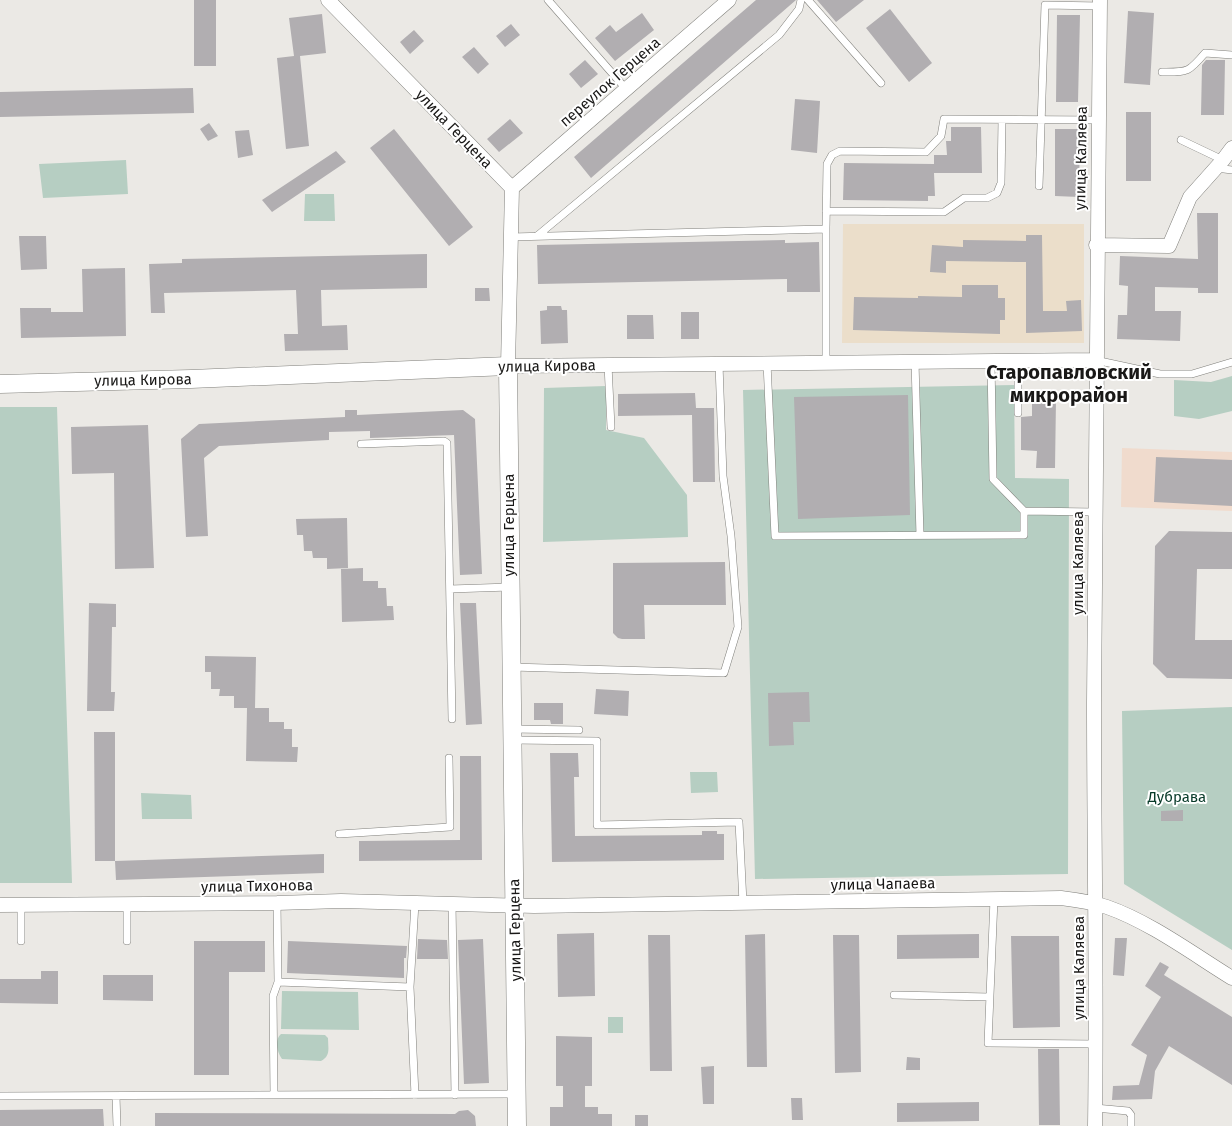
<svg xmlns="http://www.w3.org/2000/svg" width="1232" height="1126" viewBox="0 0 1232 1126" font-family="'Fira Sans',sans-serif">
<rect width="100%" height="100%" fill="#ebe9e5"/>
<path fill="#f0dbcd" d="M1122,448L1232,452V511L1121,507Z"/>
<path fill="#ebdeca" d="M843,224H1084V343H842Z"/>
<path fill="#b6cec2" d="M126,160L128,194L43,198L39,164Z
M305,194H334L335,221H304Z
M1232,376V411L1199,419L1174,416V380L1211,382Z
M1014,385L1015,478L1069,479L1068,874L755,879L743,390Z
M606,386V430L644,438L687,495L688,537L543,542L544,388Z
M0,407H57L72,883H0Z
M1232,707V950L1124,884L1122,711Z
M690,772H717L718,792L691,793Z
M141,793L191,795L192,819H142Z
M282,991L358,992L359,1030L281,1029Z
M608,1017H623V1033H608Z
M281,1034L325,1035L328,1038C328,1048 331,1056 321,1061L282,1059C277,1052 274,1040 281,1034Z"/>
<path fill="#b1aeb1" d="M194,0H216V66H194Z
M756,0H796L591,178L574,157Z
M817,0H864L836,22Z
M890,9L932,63L909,82L866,28Z
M1128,11L1154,13L1150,85L1124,83Z
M642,13L654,30L615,61L595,38L610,25L616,32Z
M322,14L326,53L300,56L309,146L286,149L277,58L294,56L289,18Z
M1057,15H1080L1078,102H1056Z
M511,24L520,35L505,47L496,36Z
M414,30L424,41L410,54L400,42Z
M474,47L489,64L478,74L462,57Z
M585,60L598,74L581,88L569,74Z
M1206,60H1225L1224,115H1201L1202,65Z
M193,88L194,113L0,117V92Z
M795,99L820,101L817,153L791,150Z
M1126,112H1151V181H1126Z
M510,119L523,133L499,152L487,139Z
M209,123L218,136L208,141L200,129Z
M951,127H981L982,173H934L935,196H928V201L843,200L844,163L934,164V155H947L946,141H951Z
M394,129L473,227L449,246L370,148Z
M1055,129H1080L1079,197L1055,196Z
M249,130L253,155L238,158L235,131Z
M336,151L346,162L272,212L262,200Z
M1197,213H1218V293H1198V288L1155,287V311H1181L1180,341L1117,339L1118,315H1127L1128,286L1119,285L1120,256L1198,259Z
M1026,235H1042L1043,311H1067L1066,301L1081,300L1082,331L1026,333V262L946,261V273L930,272L932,245L963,247V240L1026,241Z
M19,236H46L47,269L21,270Z
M785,240V243L819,242L820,292H787V279L538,284L537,245Z
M427,254V288L321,290L322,326L347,325L348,350L285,351L284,334H298L296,290L164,293L165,313H151L149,264L182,263V259Z
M125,268L126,336L21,338L20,308H51V312H83L82,269Z
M962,285H998V298H1005V320H1000V334L853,330L854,297L918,298V296L962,297Z
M475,288H489L490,301H475Z
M547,306H561L562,310H567L568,343L541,344L540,311L547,310Z
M681,312H699V339H681Z
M627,315H653L654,339H627Z
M695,393L696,408H714L715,482H693L692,415L618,416V394Z
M908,395L910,515L798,519L794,397Z
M1032,398L1056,399L1055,468H1036L1037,451L1021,450V417L1032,416Z
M345,410H357V415L463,410L475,419L482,574L460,575L454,435L370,438V431L329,432V440L219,446L204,458L208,536L186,537L181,439L199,424L345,417Z
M148,425L154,568L115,569L114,473L72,474L71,427Z
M1156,457L1232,460V506L1154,502Z
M347,518L348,568L327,569V558H313L312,551H304L303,535H297L296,519Z
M1169,531L1232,532V569H1197L1195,640H1232V679L1167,678L1153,664L1155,546Z
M725,562L726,605H644L645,639H622L618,638L613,633V563Z
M363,568V581H378V588H386L387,606H393L394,620L342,622L341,569Z
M89,603L116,604V627H112L111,692H115L114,711H87Z
M460,603H476L482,724L466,725Z
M205,656L256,657L255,708H269V722H284V729H292V747H298L297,762L246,761L247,708H234V696H219L220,689H211V672H205Z
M596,689L629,691L628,716L594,714Z
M809,692L810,722H793L794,745L769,746L768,693Z
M534,703H563V724H551L550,720H534Z
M94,732H115V861H95Z
M550,753H578L579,777H574L575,836L702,835V831H717V834H724V860L552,862Z
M460,756H481L482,860L359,861V841L460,840Z
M1183,810V821H1161V811Z
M324,854V873L116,880L115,861Z
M594,933L595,996L558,997L557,934Z
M765,934L767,1067H747L745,935Z
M979,934V958L897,959V935Z
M648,935H670L672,1071H650Z
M833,935H859L861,1072L835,1073Z
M1011,936H1059L1060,1027L1013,1028Z
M1115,938H1127L1124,976L1113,975Z
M418,939L447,940L448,959H417Z
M483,939L489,1083L464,1084L458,940Z
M194,941H265V972H229V1075H194Z
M288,941L407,946L406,958H404V978L287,973Z
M1160,962L1169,967L1164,975L1232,1017V1085L1169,1046L1155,1071L1152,1099L1112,1100L1113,1086L1139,1085L1147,1055L1131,1045L1161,997L1145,986Z
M41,971H58V1004L0,1003V979H41Z
M103,975H153V1001L103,1000Z
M556,1036L592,1037V1086H585V1107H598V1114H612V1126H550V1107H563V1086H556Z
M1038,1049H1059L1060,1125H1039Z
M907,1057L920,1058V1070H906Z
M714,1066V1104H703L701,1067Z
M791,1098H802L803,1120H792Z
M979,1102V1121L897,1122V1103Z
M103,1109L104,1126H0V1110Z
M468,1110L475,1116L476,1126H155V1113L455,1114L459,1111Z
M635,1115H648V1126H635Z"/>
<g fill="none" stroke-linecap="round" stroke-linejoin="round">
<g stroke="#81807c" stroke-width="8">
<path id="service" d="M548,0L626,89
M808,0L881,83
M1162,72C1188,72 1188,73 1205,53L1232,55
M1181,140L1223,160
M1216,168L1232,170
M1039,186L1045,5L1100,6
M826,211L944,212L964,198H987L997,193L1001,183L1002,120
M826,229L827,164L832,155L840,151L926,152L941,136L944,119L1098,120
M537,236L779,35L799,9L801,0
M511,237L826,229V363
M1095,360L1160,374H1192L1232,362
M1018,361V413
M915,362L920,535
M767,363L775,536L1024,535V511L993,479L991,361
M608,365L611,427
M361,444L444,441L447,443L452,719
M1024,511L1095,512
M450,589L510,587
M511,667L724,673L738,627L731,536L723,476L719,364
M512,729L579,730
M512,740L597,741V825L739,822L743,903
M339,834L450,827L449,758
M994,899L988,1043L1096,1044
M277,903L278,982L410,987L415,903
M452,903L455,1095
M127,904V941
M21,941V905
M410,987L415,1095
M894,995L990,997
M274,1095L273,996L278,982
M0,1096L517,1094
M116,1096L117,1126
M1095,1108L1128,1111L1131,1115V1126"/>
</g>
<g stroke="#81807c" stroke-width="15">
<path id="minor" d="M328,0L512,188L508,366L1095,360
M512,188L729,0
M1096,245L1169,246L1190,197L1223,160L1232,148
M0,905L277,903L341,901L534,906L1061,898C1077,900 1092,902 1107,907C1150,922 1193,954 1232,978
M1095,1126C1097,985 1094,843 1094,702C1094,468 1096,234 1100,0"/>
</g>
<g stroke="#81807c" stroke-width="19">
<path id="tertiary" d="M0,384L191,379L508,366L517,1126"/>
</g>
<use href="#service" stroke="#fff" stroke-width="7"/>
<use href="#minor" stroke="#fff" stroke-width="14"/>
<use href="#tertiary" stroke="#fff" stroke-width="18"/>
</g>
<g text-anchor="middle" stroke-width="4" stroke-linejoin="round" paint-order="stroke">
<g font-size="15" fill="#191817" stroke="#fff">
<text transform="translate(610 82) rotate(-41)" y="5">переулок Герцена</text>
<text transform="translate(454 129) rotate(46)" y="5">улица Герцена</text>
<text transform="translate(1081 158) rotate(-89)" y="5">улица Каляева</text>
<text transform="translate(547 366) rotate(-1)" y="5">улица Кирова</text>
<text transform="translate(143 380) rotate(-1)" y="5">улица Кирова</text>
<text transform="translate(509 525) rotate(-90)" y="5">улица Герцена</text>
<text transform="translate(1078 563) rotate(-90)" y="5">улица Каляева</text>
<text transform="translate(883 884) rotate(-1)" y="5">улица Чапаева</text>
<text transform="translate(257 886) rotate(-1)" y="5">улица Тихонова</text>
<text transform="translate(515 930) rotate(-91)" y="5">улица Герцена</text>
<text transform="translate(1079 968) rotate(-90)" y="5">улица Каляева</text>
</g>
<g font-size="15" fill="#083a29" stroke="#fff">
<text x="1177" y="802">Дубрава</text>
</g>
<g font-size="20" font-weight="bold" fill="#191817" stroke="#fff">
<text x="1069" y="379">Старопавловский<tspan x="1069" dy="23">микрорайон</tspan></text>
</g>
</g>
</svg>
